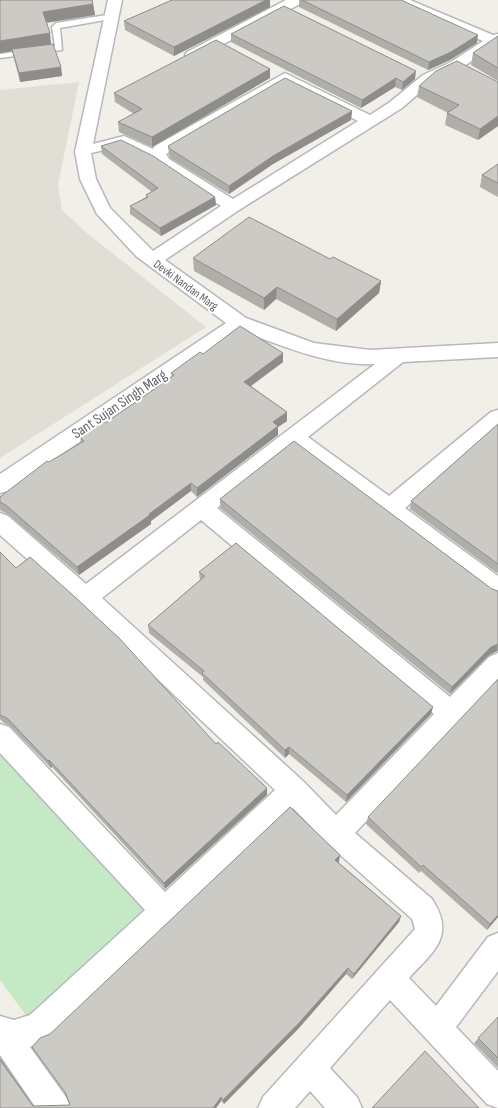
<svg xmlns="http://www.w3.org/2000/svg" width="498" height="1108" viewBox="0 0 498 1108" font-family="'Sofia Sans Condensed',sans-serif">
<rect width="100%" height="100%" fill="#f1efe8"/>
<path fill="#e1ded6" d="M79,82L58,185L62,210L88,234L206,327L0,458V90Z"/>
<path fill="#c5e8c5" d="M0,737L167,908L34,1026L0,980Z"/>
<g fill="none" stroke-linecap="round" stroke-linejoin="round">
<g stroke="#b5b8bc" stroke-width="3">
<path id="service" d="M113,14L117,16L116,18L60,28L62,50L0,58V54L55,46L52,27L56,23Z"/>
</g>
<g stroke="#b5b8bc" stroke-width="3">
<path id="minor" d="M108,0H122L93,144L124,136L153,149L155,146L285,73L370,115L390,102L423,75L451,62L483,41L393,3L391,0H410L493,35L498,34V44L461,68L433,81L402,108L239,210L165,260L246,318L314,343L370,350L498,343V357L403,362L308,437L389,496L491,412L498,410V428L405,508L498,576V599L490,596L294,448L217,508L450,697L489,657L498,653V681L355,833L432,899C456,936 434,951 409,978L436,1006L488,937L498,933V971L456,1027L498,1071V1108L487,1104L390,1000L330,1068L357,1097L362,1108H325L310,1091L295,1108H258L263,1097L415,929L412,919L327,843L293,808L52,1037L30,1047L66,1097L71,1108H36L0,1055V1016L14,1020L30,1015L145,910L0,753V724L9,727L165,892L275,790L78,604L0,535V513L8,516L86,584L375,364C328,366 284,346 241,331L8,491L0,493V474L226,323L136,256L97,214L80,179L75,152ZM285,84L358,121L233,199L169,159L166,154ZM122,146L155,162L157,165L221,206L153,251L110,208L96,179L91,153ZM201,520L434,714L336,815L303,781L102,598Z
M286,0H304L302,3L197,58H187L185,55L187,52Z"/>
</g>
<use href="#service" fill="#fff" fill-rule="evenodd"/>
<use href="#minor" fill="#fff" fill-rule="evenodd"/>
</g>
<path fill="#afaea9" d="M0,0L93,4L95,15L46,23L51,44L61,67L62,76L20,82L12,51L0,53Z
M172,0H270V7L174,56L125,30L124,21Z
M299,0H401L477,43L450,60L428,70L299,7Z
M231,34L415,79L402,90L395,87L361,108L231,42Z
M498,36V81L471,65L473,53Z
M270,69V78L152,147L119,132L118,122L134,114L115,102L114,93Z
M498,82V126L478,140L445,125L447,113H448L417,97L419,86Z
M352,111L351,120L273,164L229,194L170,158L169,155L168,146Z
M101,146L215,197L216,205L161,236L130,214V206L146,197V195L152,192L102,154Z
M498,164V197L480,187L482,175Z
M193,258L330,259L381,281L379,293L336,331L276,299L264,310L194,271Z
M203,354L283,362L251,386L287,412V421L278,427V435L197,497L191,491L151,521V524L79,575L9,515L0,510V497L49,462L81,443L80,437L105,423L172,376L171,373Z
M498,424V572L497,573L410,509L411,501Z
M220,499L498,591V652L497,651L488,656L450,694L220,508Z
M0,552L16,568L216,744L267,795L165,889L52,767L51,768L10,726L4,723L0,719Z
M199,572L431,714L346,802L289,754L285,758L203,680V677L149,633L148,625L200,580Z
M368,817L498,917L487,930L421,871L419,873L366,824Z
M338,862L401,916L399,922L352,979L346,974L299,1028L224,1104L221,1101L216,1108H0L70,1105L50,1034L339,862Z
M498,1017V1068L474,1043Z"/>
<path fill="#8f8d8a" d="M265,0H270V7L174,56V47Z
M93,4L95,15L44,23L43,12Z
M50,33L51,45L0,53V41Z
M478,35L477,43L450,60L428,70L429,62Z
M61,67L62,76L20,82L19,73Z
M270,69V78L152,147V137Z
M416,71L415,79L402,90L403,82Z
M396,78L395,87L361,108L362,100Z
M352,111L351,120L273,164L229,194V186L273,156Z
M498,116V126L478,140L480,129Z
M215,197L216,205L161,236L160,228Z
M381,281L379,293L336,331L337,319Z
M277,287L276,299L264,310V298Z
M283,353V362L244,391V382Z
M287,412V421L278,427V435L197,497V488L273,422Z
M191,483V491L151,521V524L79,575L77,567Z
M498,644L497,651L488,656L450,694L452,687L491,647Z
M433,707L431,714L346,802L347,795Z
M289,747V754L285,758V750Z
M49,760L52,767L51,768L48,761Z
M267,788V795L165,889L164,883Z
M340,855L339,862L334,866L335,860Z
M498,915V917L487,930L490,924Z
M401,916L399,922L352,979L354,974Z
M348,968L346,974L299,1028L224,1104L223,1100Z
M0,1058L35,1108L33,1106L0,1060Z
M221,1097V1101L216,1108H213Z"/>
<path fill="#cccac5" stroke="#8f8d8a" d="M0,0H92L93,4L43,12L50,33L0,41Z
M172,0H266L174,47L124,21Z
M302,0H401L478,35L451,52L429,62Z
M284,6L416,71L403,82L396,78L362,100L231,34Z
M498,36V68L473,53Z
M216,40L270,69L152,137L118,122L142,109L114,93Z
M53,44L61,67L19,73L12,49Z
M457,61L498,82V116L480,129L447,113L459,105L419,86L436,71Z
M285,78L352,111L273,156L229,186L170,149L168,146Z
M121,140L153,156L215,197L160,228L130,206L148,197L146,195L158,188L101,146Z
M498,164V183L482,175Z
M249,217L330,259L333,257L381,281L337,319L277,287L264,298L193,258Z
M240,326L283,353L244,382L287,412L273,422L278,426L197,488L191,483L149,514L150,515L77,567L7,506L0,502V497L47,461L49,462L84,441L80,437L103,421L105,423L143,397L174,375L171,373L200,352L203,354Z
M498,424V564L411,501Z
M294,441L492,589L498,591V644L491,647L452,687L220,499Z
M236,543L433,707L347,795L289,747L285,750L202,673L204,671L148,625L205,576L199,572Z
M0,552L16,568L30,557L75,597L120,639L216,744L218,742L267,788L164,883L49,760L48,761L7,718L0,715Z
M498,679V915L490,924L423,865L421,867L368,817Z
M290,807L340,855L335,860L401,916L354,974L348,968L299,1023L223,1100L221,1097L213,1108H0V1060L33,1106L70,1105L65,1092L32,1047L40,1038L50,1034Z
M498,1017V1058L478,1038Z
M425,1051L479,1108H372Z"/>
<g text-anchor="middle" stroke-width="4" stroke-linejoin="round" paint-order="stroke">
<g font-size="12" fill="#5f6368" stroke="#fff">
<text transform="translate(186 285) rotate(36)" y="4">Devki Nandan Marg</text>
</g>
<g font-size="15" fill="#5f6368" stroke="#fff">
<text transform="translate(119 404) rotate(-34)" y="5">Sant Sujan Singh Marg</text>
</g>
</g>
</svg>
